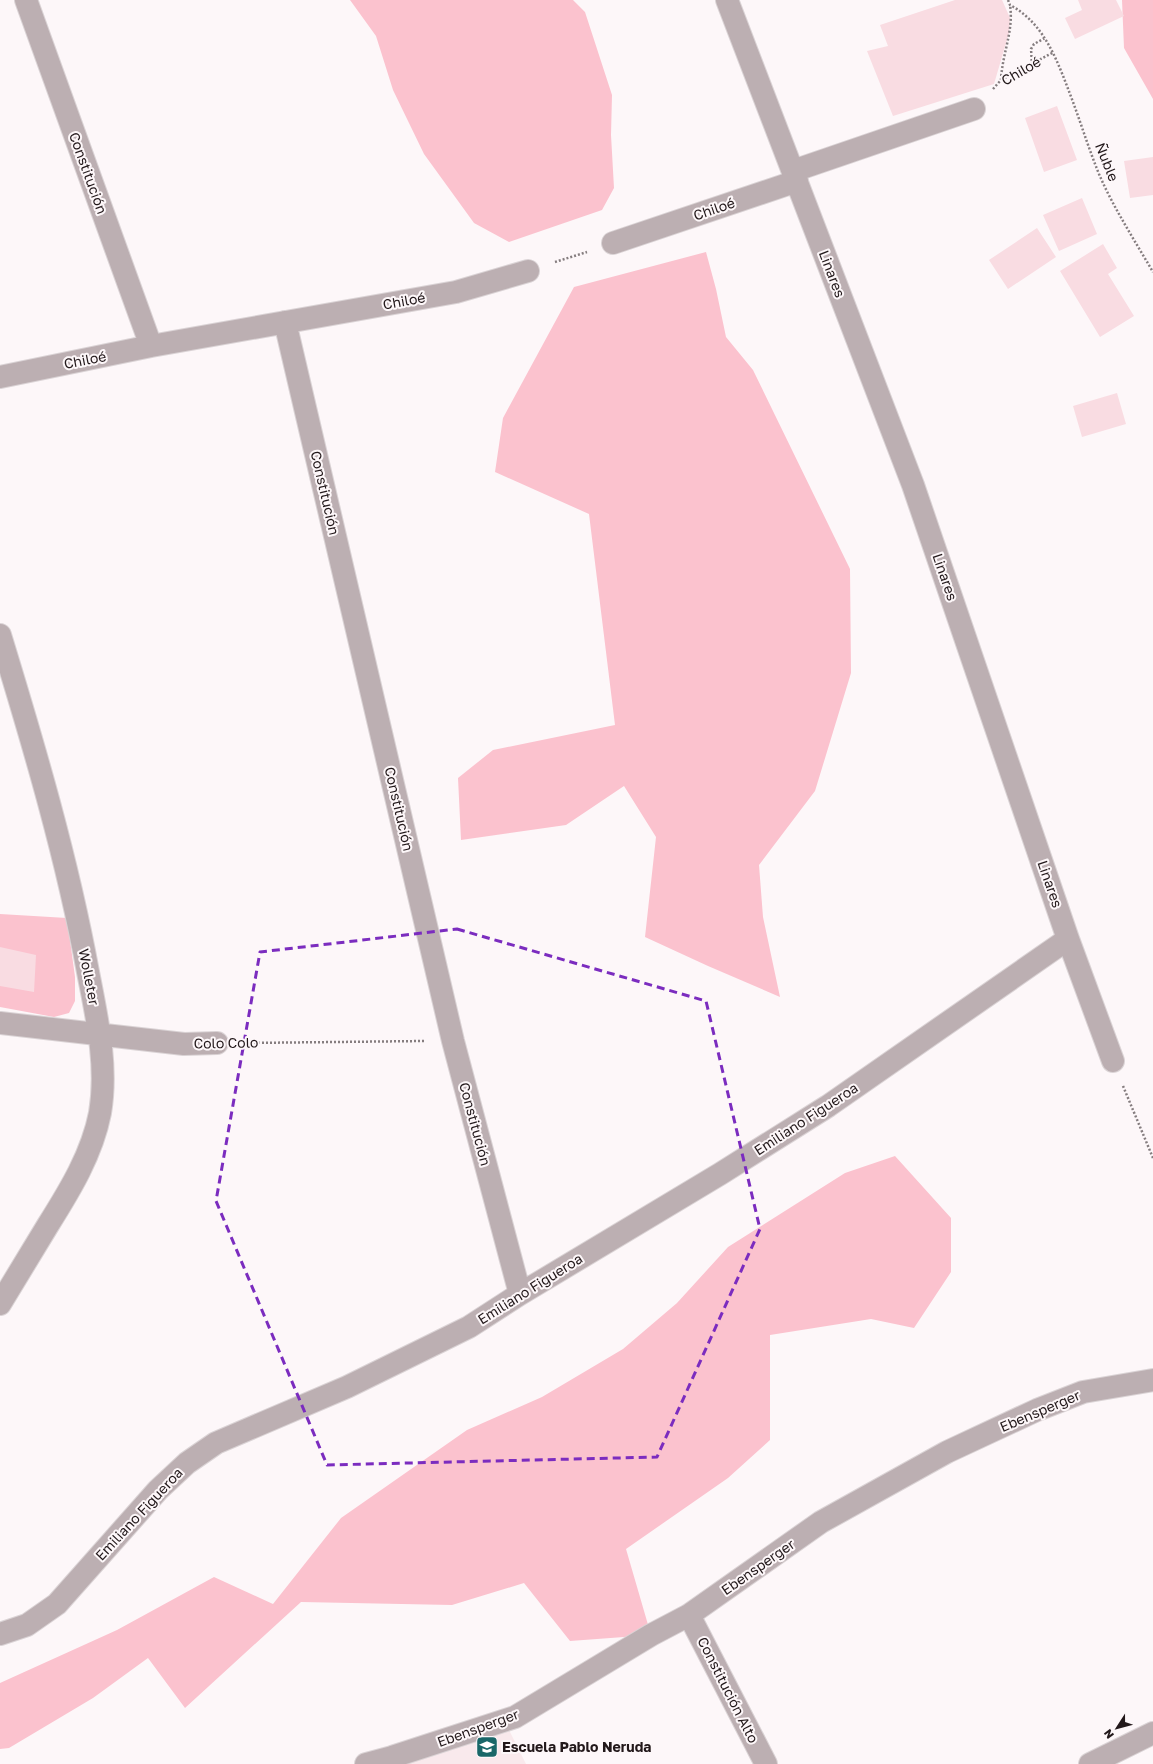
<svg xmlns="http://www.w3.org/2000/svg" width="1153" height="1764" viewBox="0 0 1153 1764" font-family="'Golos Text',sans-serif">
<rect width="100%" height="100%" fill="#fdf7f9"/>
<path fill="#f9e9ec" d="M509,1730L526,1764H402Z"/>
<path fill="#fbc2ce" d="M350,0H573L585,12L612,95L611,135L614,188L602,210L509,242L474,223L424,154L393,90L376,36Z
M1122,0H1153V99L1124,48Z
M706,252L716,289L726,337L753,370L850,569L851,673L815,791L759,865L763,917L780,997L708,966L645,937L656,837L624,786L566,825L461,840L458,778L493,750L615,725L589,514L495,472L503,418L574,287Z
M0,914L67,918L75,977V1001L69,1013L54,1017L0,1007Z
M895,1156L951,1218V1272L914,1328L871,1319L770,1335V1440L728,1478L626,1549L651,1635L570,1641L524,1583L452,1605L301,1602L185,1708L148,1658L93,1698L9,1748L0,1749V1683L117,1630L214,1577L273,1604L341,1518L467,1430L542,1397L623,1349L677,1303L728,1247L845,1173Z"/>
<path fill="#f9dce2" d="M955,0H1002L1010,18L1009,33L994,84L893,116L867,51L888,46L880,25Z
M1078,0H1116L1124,16L1075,39L1065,18L1082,10Z
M1057,106L1077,160L1044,172L1025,118Z
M1153,157V195L1130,198L1124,161Z
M1082,198L1097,234L1059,251L1043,215Z
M1037,228L1056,257L1008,289L989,260Z
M1103,244L1117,268L1108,274L1134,316L1100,337L1060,271Z
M1117,393L1126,424L1082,437L1073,406Z
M0,947L36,955L34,992L0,986Z"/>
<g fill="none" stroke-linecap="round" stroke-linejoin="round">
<g stroke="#dad3d5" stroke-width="24">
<path id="minor" d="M26,0L151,346
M727,0L913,485L1068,939L1113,1061
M793,171L974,109
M613,243L797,181
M285,322L453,1041L520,1294
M0,377L151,346L456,292L528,271
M0,635C34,746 67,858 88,972C97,1018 108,1066 100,1113C92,1154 70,1190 48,1225C32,1251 16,1278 0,1304
M0,1023L184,1044L217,1043
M689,1615L766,1764
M0,1634L27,1625L57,1604L158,1490L187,1463L216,1443L347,1387L469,1327L520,1294L720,1174L828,1106L1068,939
M366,1764L392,1757L515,1717L651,1635L689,1615L821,1522L947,1452L1037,1410L1083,1392L1153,1380
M1090,1764L1153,1733"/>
</g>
<path stroke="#857d7f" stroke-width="2.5" stroke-dasharray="2 2" stroke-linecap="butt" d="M1008,0L1010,5C1044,23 1057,60 1070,94C1080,120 1088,147 1099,174C1113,207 1135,241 1153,272
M1032,65L1031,49L1034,44L1045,38
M1001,80C1002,54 1014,31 1010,5
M993,89L1001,80L1054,52
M555,262L587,252
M246,1043L425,1041
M1123,1086L1153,1158"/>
<use href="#minor" stroke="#bcafb2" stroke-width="22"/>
</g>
<path fill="none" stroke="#7b2cbf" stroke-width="3" stroke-dasharray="8 5" stroke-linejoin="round" d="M457,929L706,1001L760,1229L657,1457L327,1465L216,1201L260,952Z"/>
<defs>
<g id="school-square" transform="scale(1.15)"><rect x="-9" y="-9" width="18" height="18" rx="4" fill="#196768" stroke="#fdf7f9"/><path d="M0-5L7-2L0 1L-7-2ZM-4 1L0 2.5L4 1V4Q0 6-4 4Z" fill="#fff"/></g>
</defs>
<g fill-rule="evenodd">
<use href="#school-square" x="487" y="1747"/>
</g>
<g text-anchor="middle" stroke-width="4" stroke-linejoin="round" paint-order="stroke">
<g font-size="14" fill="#22181a" stroke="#fdf7f9">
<text transform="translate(1021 71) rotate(-30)" y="5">Chiloé</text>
<text transform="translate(1107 162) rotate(68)" y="5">Ñuble</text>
<text transform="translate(88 173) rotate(70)" y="5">Constitución</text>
<text transform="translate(714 209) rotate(-19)" y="5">Chiloé</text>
<text transform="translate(832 274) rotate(69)" y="5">Linares</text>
<text transform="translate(404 301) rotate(-10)" y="5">Chiloé</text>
<text transform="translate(85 360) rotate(-11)" y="5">Chiloé</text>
<text transform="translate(325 493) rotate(77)" y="5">Constitución</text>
<text transform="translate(945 577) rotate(71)" y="5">Linares</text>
<text transform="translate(399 809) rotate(77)" y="5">Constitución</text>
<text transform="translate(1050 884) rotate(71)" y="5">Linares</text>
<text transform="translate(89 977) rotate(79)" y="5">Wolleter</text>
<text transform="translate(226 1043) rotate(-1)" y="5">Colo Colo</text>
<text transform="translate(806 1119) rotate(-33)" y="5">Emiliano Figueroa</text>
<text transform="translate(475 1124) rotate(75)" y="5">Constitución</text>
<text transform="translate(530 1289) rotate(-32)" y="5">Emiliano Figueroa</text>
<text transform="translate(1040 1411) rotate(-23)" y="5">Ebensperger</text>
<text transform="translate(139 1514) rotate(-47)" y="5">Emiliano Figueroa</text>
<text transform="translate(758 1567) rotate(-35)" y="5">Ebensperger</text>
<text transform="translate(728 1690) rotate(63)" y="5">Constitución Alto</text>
<text transform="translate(478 1728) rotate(-20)" y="5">Ebensperger</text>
</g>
<g font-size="14" font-weight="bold" fill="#22181a" stroke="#fdf7f9" text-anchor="start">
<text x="502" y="1752">Escuela Pablo Neruda</text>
</g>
</g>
<g transform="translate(1117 1728) rotate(234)" stroke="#fdf7f9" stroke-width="3" paint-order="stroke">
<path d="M0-3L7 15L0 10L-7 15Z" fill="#22181a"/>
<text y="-6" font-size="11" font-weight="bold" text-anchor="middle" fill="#22181a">N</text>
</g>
</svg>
